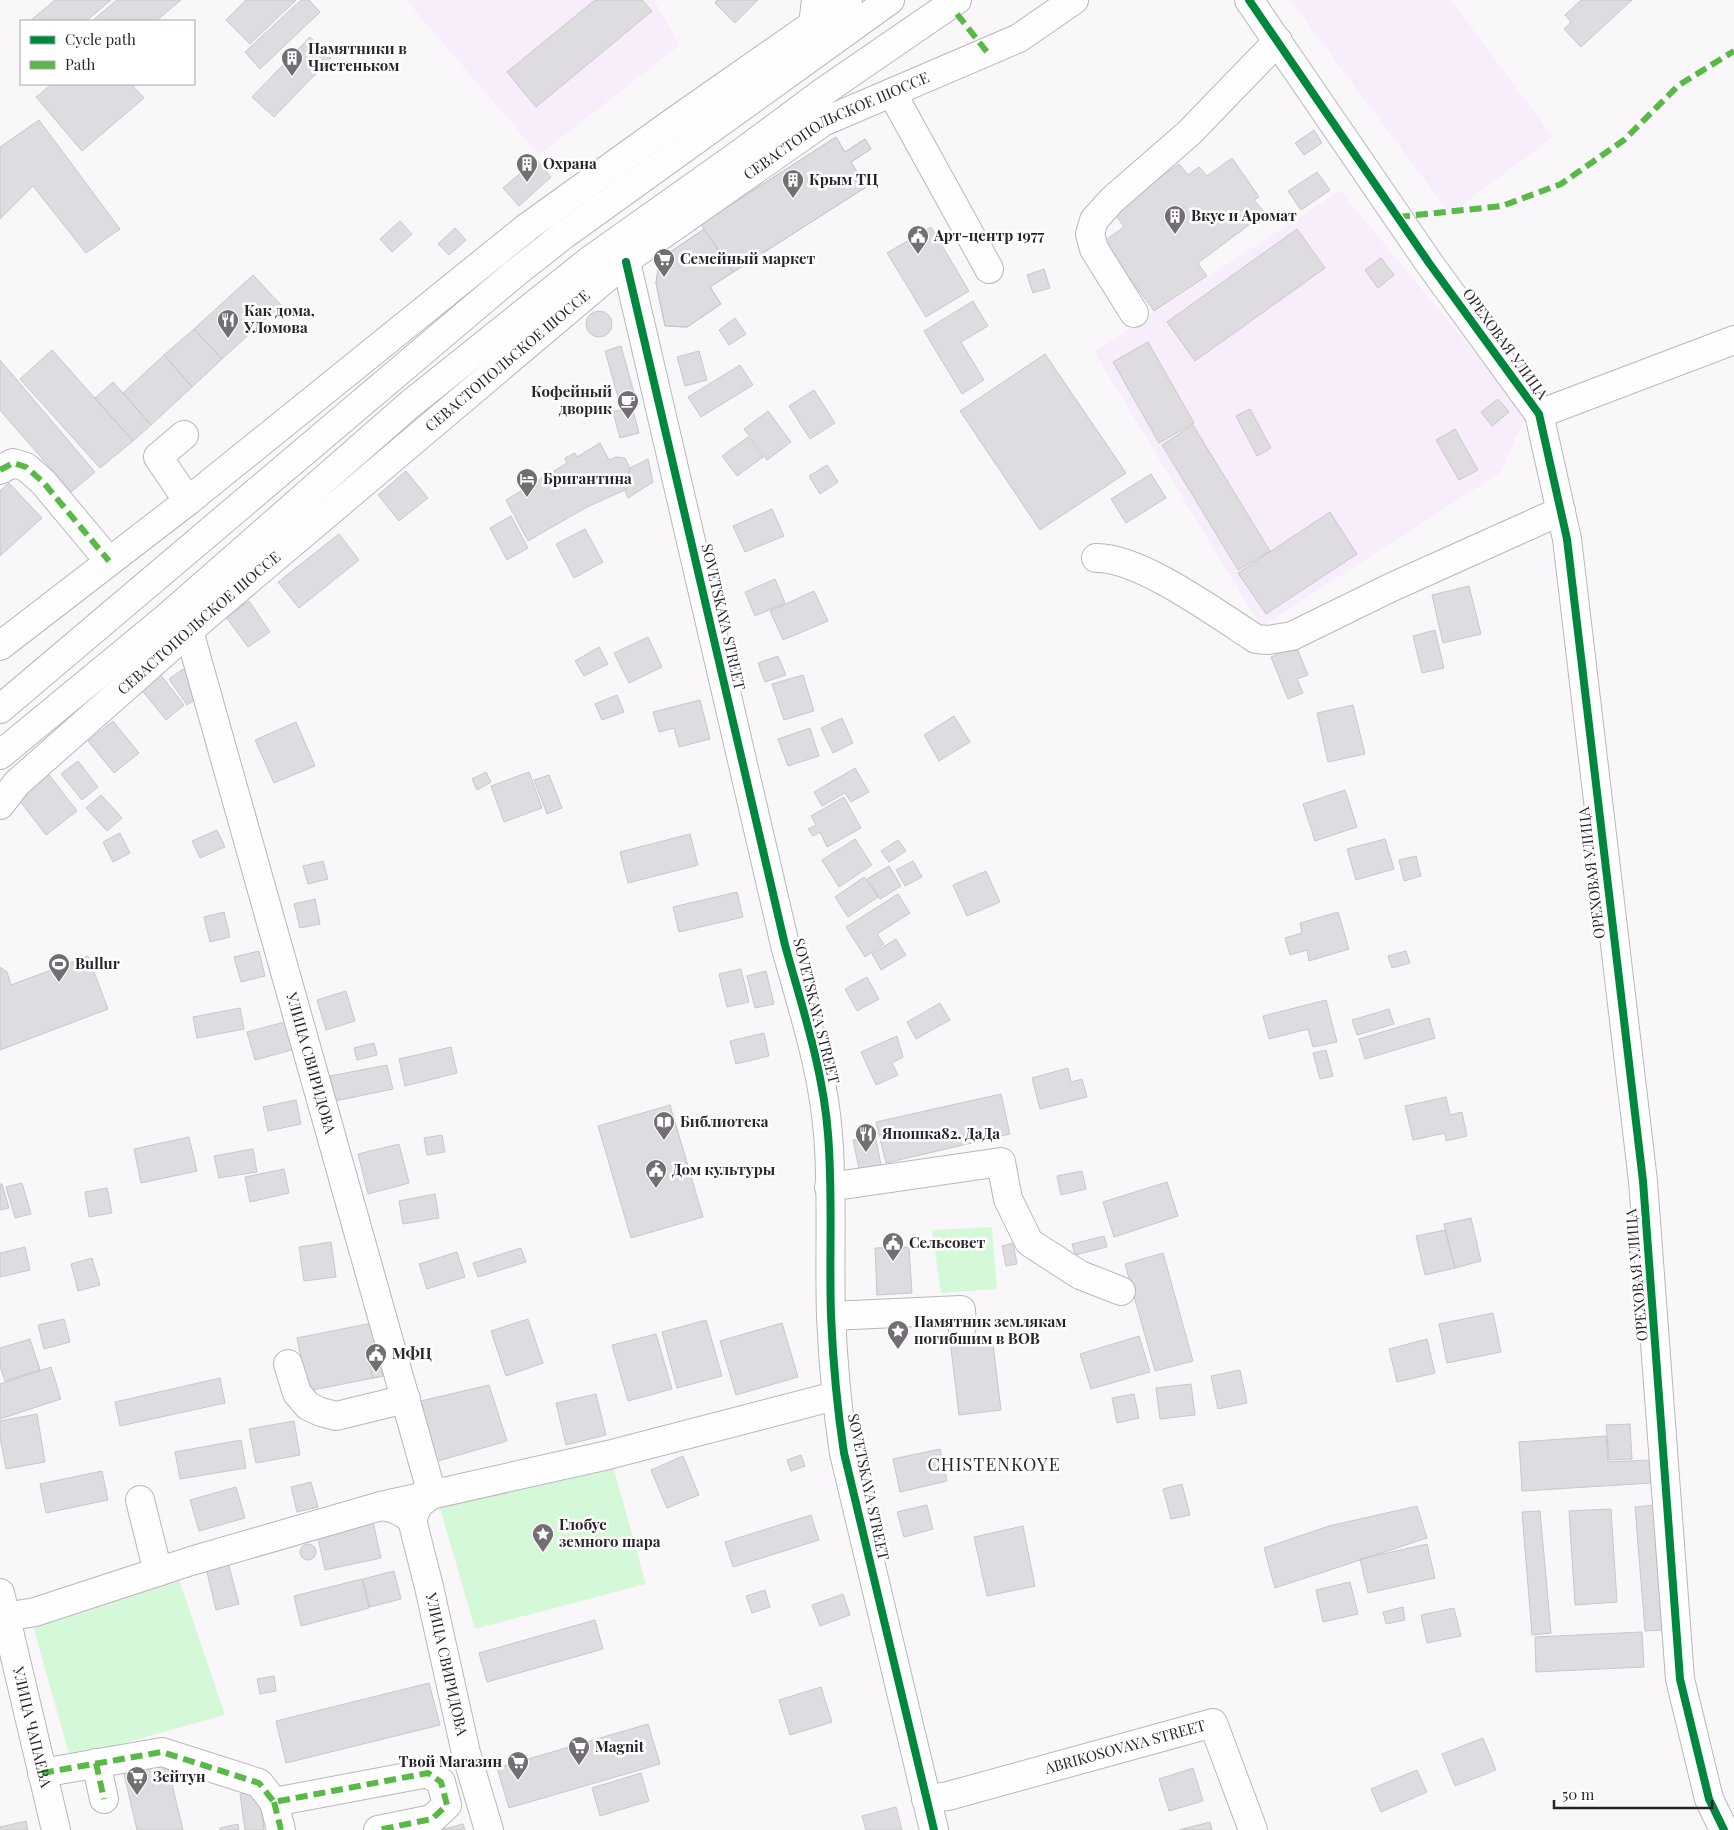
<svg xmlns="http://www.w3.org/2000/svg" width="1734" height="1830" viewBox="0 0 1734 1830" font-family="'Playfair Display',serif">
<rect width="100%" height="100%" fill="#faf7fb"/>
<path fill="#f8eefb" d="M406,0H654L680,45L539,155Z
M1290,0H1451L1553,137L1450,214Z
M1340,190L1526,415L1501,472L1261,627L1094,352Z"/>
<path fill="#d5f9d8" d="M992,1227L997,1289L941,1293L932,1230Z
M611,1459L646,1584L475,1629L437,1498Z
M177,1573L225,1715L70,1758L31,1619Z"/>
<path fill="#dedce0" stroke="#cac6cb" d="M55,0H111L86,21H30Z
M117,0H181L156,21H92Z
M246,0H296L250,44L226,20Z
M301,0H309L320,12L260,69L245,52Z
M595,0H642L652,11L536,107L507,72Z
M717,0H758L735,23L715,3Z
M1581,0H1632L1581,47L1564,29L1571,22L1565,15Z
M310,37L331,58L274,117L252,97Z
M52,84H131L144,98L82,151L36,97Z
M39,120L120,229L86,253L33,186L0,219V147Z
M1314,130L1322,143L1304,155L1295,143Z
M836,137L845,152L865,139L871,149L851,162L866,187L733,272L701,224Z
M836,137L845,152L865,139L871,149L851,162L866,187L710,287L721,304L687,327L665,326L656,283L658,269L666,255L704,229L701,224Z
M1232,158L1259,197L1254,200L1265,213L1198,263L1207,276L1154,311L1103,242L1124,227L1113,211L1179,164L1188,175L1199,167L1207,176Z
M536,160L551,177L519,206L503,188Z
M1317,172L1330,190L1301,210L1288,191Z
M400,221L412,234L392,252L380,239Z
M931,227L969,291L926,317L887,253Z
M455,228L466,240L449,255L438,244Z
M704,229L733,272L710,287L721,304L687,327L665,326L656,283L658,269L666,255Z
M1297,229L1325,268L1195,361L1167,322Z
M1381,258L1394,275L1378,288L1365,270Z
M1044,269L1050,288L1033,293L1027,275Z
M253,275L281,305L222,359L194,329Z
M973,301L988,326L961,342L984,380L962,394L924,331Z
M586 324a13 13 0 1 1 26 0a13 13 0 1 1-26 0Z
M735,318L746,334L729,345L719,330Z
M194,329L222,359L192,387L164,355Z
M1148,342L1194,423L1159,443L1113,362Z
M621,346L636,400L620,404L605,351Z
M52,350L133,441L100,468L20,379Z
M699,351L707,380L685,386L677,357Z
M1045,354L1126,473L1040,530L960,411Z
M164,355L192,387L151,425L123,393Z
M0,360L95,472L71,492L0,410Z
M740,365L753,385L701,417L688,397Z
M113,382L151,425L133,441L95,398Z
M814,390L835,423L810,439L789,406Z
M1498,399L1509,412L1492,426L1481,412Z
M632,407L639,433L620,438L613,412Z
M1250,409L1271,448L1257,456L1236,416Z
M768,411L791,442L767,460L744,429Z
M1193,425L1270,551L1238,570L1162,445Z
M1455,429L1478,470L1459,480L1436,440Z
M748,437L763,457L737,476L722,456Z
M600,443L609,460L616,457L625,458L630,468L625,490L587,507L528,541L506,500L567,463L565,458L575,453L577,457Z
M648,459L653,482L628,498L625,490L630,468Z
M827,465L838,482L820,494L809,476Z
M406,471L428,498L399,521L378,495Z
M1151,474L1166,498L1126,523L1111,499Z
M9,483L42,518L0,556V491Z
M772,509L784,536L745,552L733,526Z
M1330,512L1357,554L1266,614L1238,573Z
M511,516L528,548L507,560L490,528Z
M585,529L603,562L574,578L556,544Z
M339,534L359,560L299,608L278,582Z
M775,579L785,603L755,616L745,592Z
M1469,586L1481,634L1443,643L1432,595Z
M814,591L828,621L783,640L770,611Z
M249,601L270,632L248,647L226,617Z
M1435,630L1444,668L1422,673L1413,636Z
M648,637L662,667L629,683L614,653Z
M1296,646L1308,675L1297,679L1303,693L1288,699L1271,657Z
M599,647L608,664L584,676L575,661Z
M778,656L786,675L765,682L758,663Z
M183,669L202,695L187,705L169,679Z
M160,674L184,705L166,720L141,689Z
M803,675L814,711L784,720L772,684Z
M617,695L624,712L602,720L595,704Z
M700,700L710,739L679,747L674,728L659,732L653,712Z
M1353,705L1365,754L1328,762L1317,713Z
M954,716L970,742L939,761L924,735Z
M842,718L853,743L833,753L821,728Z
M113,721L139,753L114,773L88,741Z
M296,722L315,766L274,783L255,740Z
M810,728L819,756L788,766L778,739Z
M78,761L98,787L82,800L61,774Z
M855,768L869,792L851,802L845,793L822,806L814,792Z
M47,772L77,811L46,835L16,796Z
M486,772L491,782L477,790L472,779Z
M529,772L542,808L504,822L491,786Z
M549,775L562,808L547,814L534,780Z
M1345,790L1357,827L1315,841L1303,804Z
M101,795L122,818L107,831L86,808Z
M844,797L861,828L827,847L820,832L813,836L808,829L816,825L811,816Z
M217,830L225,847L200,858L192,841Z
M120,833L130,853L113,862L103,842Z
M690,834L698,865L628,883L620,852Z
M855,839L872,865L839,887L822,860Z
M1385,839L1394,869L1356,880L1347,849Z
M898,840L906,851L889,862L881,851Z
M1416,856L1421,876L1404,881L1399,860Z
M323,861L328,879L308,884L303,866Z
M913,861L922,877L905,886L896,870Z
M889,866L901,886L880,899L867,879Z
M986,871L1000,902L967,916L953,885Z
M864,877L878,897L848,917L835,897Z
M737,892L743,917L679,932L673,907Z
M898,894L910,913L877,934L884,944L865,957L846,927Z
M315,899L320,924L300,928L294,904Z
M224,912L230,937L210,942L204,917Z
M1338,912L1349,949L1309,961L1307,950L1290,955L1285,938L1302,933L1300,923Z
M896,939L906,955L881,970L872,954Z
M259,951L265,976L241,982L234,957Z
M1406,951L1410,963L1392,968L1388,956Z
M88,956L108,1009L0,1050V967L7,972L11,985Z
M741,969L749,1002L727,1007L719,974Z
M766,971L774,1004L755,1008L747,976Z
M867,977L879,999L857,1011L845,989Z
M346,991L355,1021L326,1030L317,1000Z
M1326,1000L1337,1042L1313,1047L1308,1029L1269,1039L1263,1016Z
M940,1003L950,1020L916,1039L907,1022Z
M240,1008L244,1029L197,1038L193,1017Z
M1389,1009L1394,1024L1357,1035L1352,1020Z
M1429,1018L1435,1038L1365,1059L1359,1039Z
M292,1020L299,1048L255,1060L247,1032Z
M764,1033L769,1056L736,1064L730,1041Z
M897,1036L903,1057L892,1063L898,1075L876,1085L861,1052Z
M374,1043L377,1055L357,1060L354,1048Z
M451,1047L457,1073L405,1086L399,1059Z
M1326,1050L1333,1076L1320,1079L1313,1053Z
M387,1065L393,1089L335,1101L330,1076Z
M1068,1068L1071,1082L1082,1079L1087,1097L1040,1109L1032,1078Z
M1001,1094L1010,1134L886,1163L876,1122Z
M1446,1097L1450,1115L1462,1112L1467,1136L1446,1141L1445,1133L1413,1140L1405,1106Z
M296,1100L301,1124L268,1131L263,1107Z
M670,1105L703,1217L631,1238L598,1126Z
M442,1135L445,1152L427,1155L424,1138Z
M875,1135L881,1165L859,1169L853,1140Z
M189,1137L197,1171L141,1183L134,1149Z
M399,1144L409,1183L368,1194L358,1154Z
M253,1149L257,1172L219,1178L214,1156Z
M284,1169L289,1193L250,1202L245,1177Z
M1082,1171L1086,1189L1061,1195L1057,1176Z
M1167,1182L1178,1216L1114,1237L1103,1202Z
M22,1183L31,1214L15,1218L6,1187Z
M0,1184H2L9,1208L0,1210Z
M107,1188L112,1213L89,1217L85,1192Z
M435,1194L439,1218L403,1224L399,1201Z
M1471,1218L1481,1261L1455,1268L1444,1224Z
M1445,1230L1455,1268L1425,1275L1416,1236Z
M1104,1236L1107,1247L1075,1255L1072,1244Z
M331,1242L336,1277L304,1281L299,1247Z
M1013,1243L1017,1264L1006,1266L1002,1246Z
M25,1247L30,1270L0,1277V1253Z
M909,1247L912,1293L877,1295L875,1248Z
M521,1248L526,1262L478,1277L473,1263Z
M457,1252L465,1277L427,1289L419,1264Z
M1163,1253L1193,1361L1155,1371L1125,1264Z
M92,1258L100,1285L78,1291L71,1264Z
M1493,1313L1501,1352L1447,1363L1439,1324Z
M64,1319L70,1342L44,1349L38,1325Z
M528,1319L543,1363L506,1376L491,1331Z
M706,1320L722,1376L677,1388L662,1332Z
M372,1323L383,1376L308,1391L297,1338Z
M782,1323L798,1377L736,1395L720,1341Z
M656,1334L672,1389L628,1401L612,1345Z
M992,1336L1001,1410L959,1415L950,1340Z
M1139,1336L1150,1372L1091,1389L1080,1354Z
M30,1339L40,1370L5,1381L0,1366V1348Z
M1427,1339L1435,1373L1397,1382L1389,1349Z
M379,1357L383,1376L373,1378L368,1359Z
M51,1367L61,1399L0,1419V1384Z
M1240,1370L1247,1403L1218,1409L1211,1376Z
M220,1378L225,1403L120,1426L115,1402Z
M1191,1384L1195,1415L1160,1419L1156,1388Z
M489,1385L507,1441L435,1462L421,1401Z
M596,1394L606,1435L566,1445L556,1403Z
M1134,1394L1139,1418L1117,1423L1112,1398Z
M37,1414L45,1462L6,1469L0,1437V1421Z
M294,1421L300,1455L256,1463L249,1429Z
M1630,1424L1632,1459L1609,1460L1606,1425Z
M1606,1436L1608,1462L1651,1460L1652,1483L1522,1491L1519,1442Z
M241,1440L246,1468L180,1479L175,1452Z
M940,1449L947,1481L900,1492L893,1459Z
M801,1455L805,1466L791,1471L787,1460Z
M683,1456L699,1495L667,1508L651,1470Z
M102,1471L108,1500L46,1513L40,1484Z
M311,1482L318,1507L297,1512L291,1487Z
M1182,1484L1190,1515L1171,1519L1163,1489Z
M236,1487L245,1518L199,1531L190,1500Z
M927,1505L933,1529L904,1537L897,1512Z
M1656,1505L1665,1630L1645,1631L1635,1507Z
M1417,1506L1427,1538L1275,1588L1264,1548L1329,1526Z
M1611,1509L1617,1602L1575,1605L1569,1511Z
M1540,1511L1551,1633L1532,1635L1522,1512Z
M811,1515L819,1540L733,1567L725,1542Z
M373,1522L381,1558L325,1570L317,1534Z
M1023,1526L1035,1586L987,1596L974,1537Z
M300 1552a8 8 0 1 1 16 0a8 8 0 1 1-16 0Z
M1427,1544L1435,1578L1368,1593L1360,1559Z
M228,1562L239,1604L216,1610L206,1568Z
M394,1571L401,1599L370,1607L363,1579Z
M362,1579L369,1608L301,1626L294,1596Z
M1350,1582L1358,1614L1323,1622L1316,1590Z
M765,1590L770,1607L752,1613L746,1596Z
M843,1594L850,1615L820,1626L812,1605Z
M1403,1607L1405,1620L1386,1624L1383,1612Z
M1454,1608L1461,1636L1427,1643L1421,1615Z
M595,1620L603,1649L487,1682L479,1653Z
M1642,1632L1644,1667L1536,1672L1535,1637Z
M274,1676L276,1691L260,1694L257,1679Z
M429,1683L440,1725L286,1763L276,1721Z
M821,1687L832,1722L790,1735L779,1700Z
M648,1724L660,1764L509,1808L497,1768Z
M1483,1738L1496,1770L1455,1786L1442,1754Z
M167,1763L183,1830H137L124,1774Z
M1193,1768L1203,1801L1169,1811L1159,1779Z
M1417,1770L1427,1792L1381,1812L1371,1789Z
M641,1773L649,1801L600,1816L592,1788Z
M260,1792L264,1830H245L240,1794Z
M896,1807L902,1830H866L862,1816Z
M26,1821L28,1830H0V1827Z
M1210,1822L1212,1830H1179Z
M238,1824L239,1830H220V1828Z
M463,1824L465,1830H440Z"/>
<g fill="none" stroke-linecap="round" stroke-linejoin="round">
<g stroke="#bab7bb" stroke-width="30">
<g id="minor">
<path d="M1249,0L1429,263L1539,414L1567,539L1643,1181L1680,1679L1709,1799L1724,1830"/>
<path d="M813,25L816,0"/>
<path d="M892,93L989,269"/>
<path d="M626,262L785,945C802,1007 823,1069 828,1134C833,1194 829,1256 831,1316C833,1362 837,1407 844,1453L934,1830"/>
<path d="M1134,313L1094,249L1090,234L1094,220L1112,200L1189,133L1278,41"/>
<path d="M1539,414L1734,340"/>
<path d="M184,435L158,457L188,501"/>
<path d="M0,470L13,463L26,467L43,482L109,561"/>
<path d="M1096,558C1140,557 1217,614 1256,639L1268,640L1292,636L1392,587L1561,511"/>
<path id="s1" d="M189,631L432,1494L418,1505L412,1520C403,1512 394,1507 381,1506"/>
<path d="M829,1187L1001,1162L1008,1199L1029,1242L1080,1275L1121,1291"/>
<path d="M831,1316L961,1310L962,1326"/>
<path d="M288,1364L297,1393L308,1406L321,1412L336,1416L406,1399"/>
<path d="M140,1500L158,1572"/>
<path id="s2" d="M408,1504L429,1587L466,1753L489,1830"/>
<path d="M0,1620L5,1617L35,1612L191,1561L381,1506L608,1455L835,1396"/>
<path d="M96,1763L104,1799"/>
<path d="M42,1773L162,1752L259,1783L274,1802L428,1773L441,1782L447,1805L432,1819L378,1830"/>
<path id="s3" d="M926,1799L948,1796L1213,1723L1253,1830"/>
<path d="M274,1802L281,1830"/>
</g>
</g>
<g stroke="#bab7bb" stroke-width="30">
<g id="major">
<path d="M0,646L188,501L526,228L669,125L848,0"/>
<path d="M0,709L514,274L565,234L890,0"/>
<path d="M0,755L166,618L409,405L589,261L741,153L823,92L957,0"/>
<path id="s4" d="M0,805L17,783L206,616L632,256L823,122L1019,38L1074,0"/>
<path id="s5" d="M0,1593L56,1830"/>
</g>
</g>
<use href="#minor" stroke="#fefefe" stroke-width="28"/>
<use href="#major" stroke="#fefefe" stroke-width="28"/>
<path stroke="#58b947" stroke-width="6" stroke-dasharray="12 6" stroke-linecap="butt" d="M957,14L987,52
M1398,217L1502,206L1561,184L1624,140L1679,85L1734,51
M0,470L13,463L26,467L43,482L109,561
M96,1763L104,1799
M42,1773L162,1752L259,1783L274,1802L428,1773L441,1782L447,1805L432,1819L378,1830
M274,1802L281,1830"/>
<g stroke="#fff" stroke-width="11">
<path id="cycleway" d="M1249,0L1429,263L1539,414L1567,539L1643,1181L1680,1679L1709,1799L1724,1830
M626,262L785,945C802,1007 823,1069 828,1134C833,1194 829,1256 831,1316C833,1362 837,1407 844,1453L934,1830"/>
</g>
<use href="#cycleway" stroke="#00873e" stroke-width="8"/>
</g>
<defs>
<g id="building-pin" transform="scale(1.125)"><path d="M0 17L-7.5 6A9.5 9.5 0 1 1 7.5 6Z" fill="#726e73" stroke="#fff"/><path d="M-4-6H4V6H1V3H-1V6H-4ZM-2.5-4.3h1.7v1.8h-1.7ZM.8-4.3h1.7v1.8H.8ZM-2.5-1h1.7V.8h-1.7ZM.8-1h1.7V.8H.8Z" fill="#fff"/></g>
<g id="civic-pin" transform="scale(1.125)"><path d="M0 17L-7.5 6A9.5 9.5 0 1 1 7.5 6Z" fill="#726e73" stroke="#fff"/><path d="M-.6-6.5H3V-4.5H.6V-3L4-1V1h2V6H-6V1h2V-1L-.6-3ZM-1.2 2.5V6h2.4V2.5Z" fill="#fff"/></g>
<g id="supermarket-pin" transform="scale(1.125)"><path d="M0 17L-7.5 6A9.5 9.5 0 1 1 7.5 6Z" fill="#726e73" stroke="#fff"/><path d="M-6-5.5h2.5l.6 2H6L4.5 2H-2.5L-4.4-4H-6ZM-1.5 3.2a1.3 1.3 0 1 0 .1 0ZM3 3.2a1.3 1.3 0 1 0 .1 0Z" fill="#fff"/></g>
<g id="restaurant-pin" transform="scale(1.125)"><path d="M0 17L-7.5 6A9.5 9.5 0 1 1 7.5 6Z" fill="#726e73" stroke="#fff"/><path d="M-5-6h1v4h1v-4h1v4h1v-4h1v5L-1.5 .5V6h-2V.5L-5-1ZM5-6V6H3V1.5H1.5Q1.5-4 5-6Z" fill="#fff"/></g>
<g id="cafe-pin" transform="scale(1.125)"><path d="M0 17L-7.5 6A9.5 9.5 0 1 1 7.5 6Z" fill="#726e73" stroke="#fff"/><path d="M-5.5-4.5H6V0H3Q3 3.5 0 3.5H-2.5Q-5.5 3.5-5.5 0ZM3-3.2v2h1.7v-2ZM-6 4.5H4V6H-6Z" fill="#fff"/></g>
<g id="hotel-pin" transform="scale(1.125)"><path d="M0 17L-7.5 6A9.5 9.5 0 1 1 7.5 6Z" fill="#726e73" stroke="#fff"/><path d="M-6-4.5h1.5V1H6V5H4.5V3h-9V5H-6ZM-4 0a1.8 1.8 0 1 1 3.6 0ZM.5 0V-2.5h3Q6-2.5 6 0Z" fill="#fff"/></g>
<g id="stadium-pin" transform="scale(1.125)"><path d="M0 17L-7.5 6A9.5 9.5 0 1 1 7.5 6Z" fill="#726e73" stroke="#fff"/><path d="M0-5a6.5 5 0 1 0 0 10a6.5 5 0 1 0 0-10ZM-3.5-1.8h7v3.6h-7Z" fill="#fff"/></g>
<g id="library-pin" transform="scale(1.125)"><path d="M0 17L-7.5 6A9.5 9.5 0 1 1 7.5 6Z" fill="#726e73" stroke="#fff"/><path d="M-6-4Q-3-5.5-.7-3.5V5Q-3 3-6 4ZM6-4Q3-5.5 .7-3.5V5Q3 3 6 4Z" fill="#fff"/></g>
<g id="sight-pin" transform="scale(1.125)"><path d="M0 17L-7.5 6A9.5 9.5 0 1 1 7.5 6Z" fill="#726e73" stroke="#fff"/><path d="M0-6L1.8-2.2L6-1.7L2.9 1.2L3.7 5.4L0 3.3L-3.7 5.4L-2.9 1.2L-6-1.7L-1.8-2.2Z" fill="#fff"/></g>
</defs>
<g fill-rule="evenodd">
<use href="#building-pin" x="292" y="58"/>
<use href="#building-pin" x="527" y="164"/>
<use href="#building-pin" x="793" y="180"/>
<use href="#building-pin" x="1175" y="216"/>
<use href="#civic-pin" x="918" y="236"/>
<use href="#supermarket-pin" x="664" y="259"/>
<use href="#restaurant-pin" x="228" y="320"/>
<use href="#cafe-pin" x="628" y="401"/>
<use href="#hotel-pin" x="527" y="479"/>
<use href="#stadium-pin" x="59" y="964"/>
<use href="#library-pin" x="664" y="1122"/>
<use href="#restaurant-pin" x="866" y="1134"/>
<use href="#civic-pin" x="656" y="1170"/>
<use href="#civic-pin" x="893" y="1243"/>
<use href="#sight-pin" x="898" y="1331"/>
<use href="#civic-pin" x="376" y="1354"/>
<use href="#sight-pin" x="543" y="1534"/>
<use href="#supermarket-pin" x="579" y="1747"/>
<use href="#supermarket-pin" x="518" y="1762"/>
<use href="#supermarket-pin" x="137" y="1777"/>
</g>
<g text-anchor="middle" stroke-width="5" stroke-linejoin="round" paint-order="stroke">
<g font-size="15" font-weight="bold" fill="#28242a" stroke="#fff" text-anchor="start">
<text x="308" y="54">Памятники в<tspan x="308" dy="17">Чистеньком</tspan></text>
<text x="543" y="169">Охрана</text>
<text x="809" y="185">Крым ТЦ</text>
<text x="1191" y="221">Вкус и Аромат</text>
<text x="934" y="241">Арт-центр 1977</text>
<text x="680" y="264">Семейный маркет</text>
<text x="244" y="316">Как дома,<tspan x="244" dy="17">УЛомова</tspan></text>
<text x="612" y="397" text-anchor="end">Кофейный<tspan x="612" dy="17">дворик</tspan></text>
<text x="543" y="484">Бригантина</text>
<text x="75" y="969">Bullur</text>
<text x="680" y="1127">Библиотека</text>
<text x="882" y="1139">Япошка82. ДаДа</text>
<text x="672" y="1175">Дом культуры</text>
<text x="909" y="1248">Сельсовет</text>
<text x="914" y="1327">Памятник землякам<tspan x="914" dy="17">погибшим в ВОВ</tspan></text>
<text x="392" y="1359">МФЦ</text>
<text x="559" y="1530">Глобус<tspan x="559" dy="17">земного шара</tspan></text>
<text x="595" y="1752">Magnit</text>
<text x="502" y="1767" text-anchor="end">Твой Магазин</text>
<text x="153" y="1782">Зейтун</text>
</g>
<g font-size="15" fill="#28242a" stroke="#fff">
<text dy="5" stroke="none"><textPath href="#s4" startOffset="1081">СЕВАСТОПОЛЬСКОЕ ШОССЕ</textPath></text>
<text transform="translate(1505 344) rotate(54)" y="5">ОРЕХОВАЯ УЛИЦА</text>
<text dy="5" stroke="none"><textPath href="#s4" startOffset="675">СЕВАСТОПОЛЬСКОЕ ШОССЕ</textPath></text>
<text transform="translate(723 617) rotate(77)" y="5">SOVETSKAYA STREET</text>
<text dy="5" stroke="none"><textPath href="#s4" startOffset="270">СЕВАСТОПОЛЬСКОЕ ШОССЕ</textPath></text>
<text transform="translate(1592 873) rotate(-97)" y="5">ОРЕХОВАЯ УЛИЦА</text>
<text transform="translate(816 1011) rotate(76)" y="5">SOVETSKAYA STREET</text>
<text dy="5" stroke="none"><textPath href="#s1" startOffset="449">УЛИЦА СВИРИДОВА</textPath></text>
<text transform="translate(1637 1275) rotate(-95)" y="5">ОРЕХОВАЯ УЛИЦА</text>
<text transform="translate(868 1487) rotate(78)" y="5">SOVETSKAYA STREET</text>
<text dy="5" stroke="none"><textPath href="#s2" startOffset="165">УЛИЦА СВИРИДОВА</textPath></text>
<text dy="5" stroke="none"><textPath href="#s5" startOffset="138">УЛИЦА ЧАПАЕВА</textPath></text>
<text dy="5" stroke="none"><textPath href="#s3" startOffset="206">ABRIKOSOVAYA STREET</textPath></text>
</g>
<g font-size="18" letter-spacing="1" fill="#28242a" stroke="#fff">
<text x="994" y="1471">CHISTENKOYE</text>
</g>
</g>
<rect x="20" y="20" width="175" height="65" fill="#ffffff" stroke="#a9a7aa"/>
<rect x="30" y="36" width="25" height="8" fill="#00873e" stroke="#a9a7aa"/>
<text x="65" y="45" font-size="15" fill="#28242a">Cycle path</text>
<rect x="30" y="61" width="25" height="8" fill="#58b947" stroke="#a9a7aa"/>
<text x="65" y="70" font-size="15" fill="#28242a">Path</text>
<path d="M1554 1800v8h158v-8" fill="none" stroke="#28242a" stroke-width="2.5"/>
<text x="1562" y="1800" font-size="15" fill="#28242a" stroke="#ffffff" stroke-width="4" paint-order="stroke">50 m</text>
</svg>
